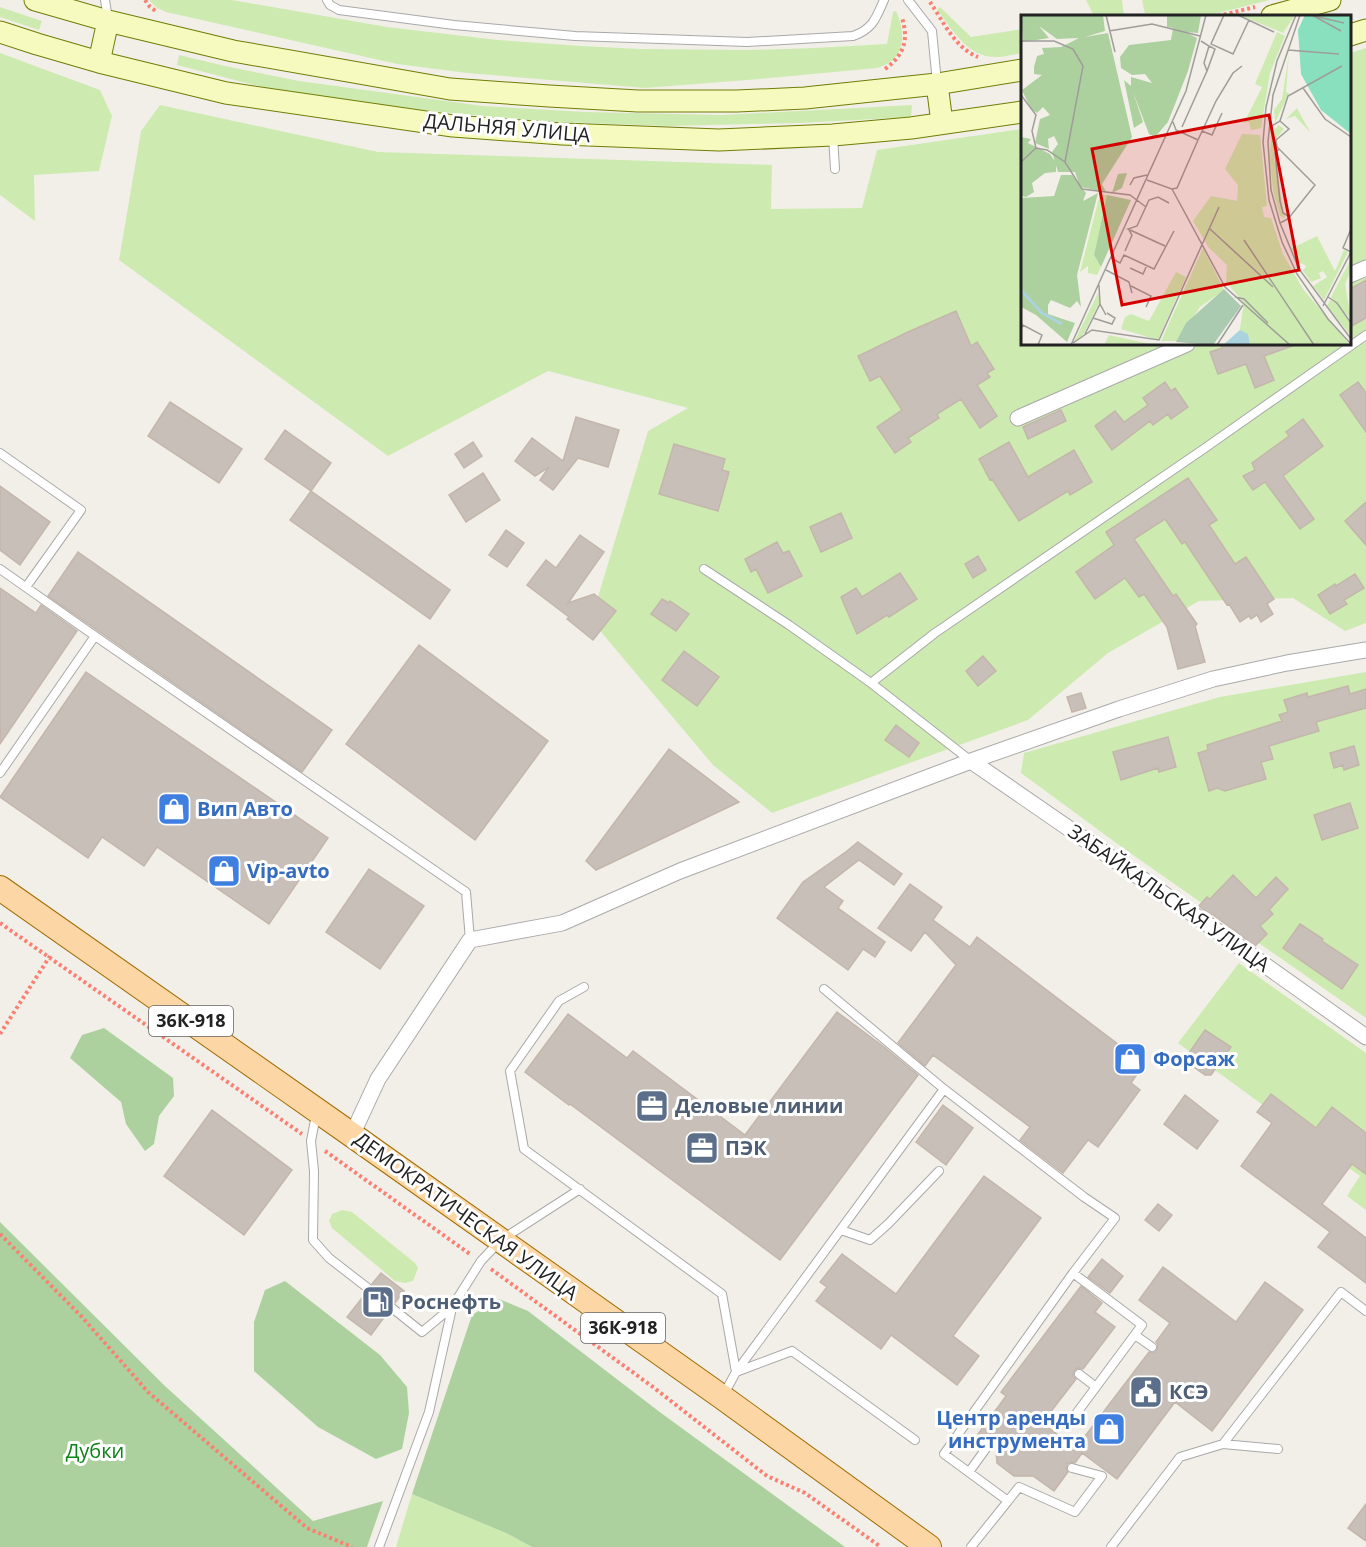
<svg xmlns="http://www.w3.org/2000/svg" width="1366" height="1547" viewBox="0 0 1366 1547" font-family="'Open Sans',sans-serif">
<rect width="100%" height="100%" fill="#f2efe9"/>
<path fill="#cdebb0" d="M149,0H232L387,27L498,40L581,46L641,49L750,50L814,48L887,44L893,12L896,11C907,35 905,60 877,68L760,79L645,88L467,73L397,64L166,12L157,8Z
M1086,0H1122L1124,15L1117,16H1094Z
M1142,0H1270L1206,16H1152L1150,13L1145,14Z
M0,7L42,21L39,30L0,17Z
M940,7L971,37L1022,29V53C1015,54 1007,56 999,57C968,59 954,31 937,10Z
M1366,48V623L1345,631L1293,598L1199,601L1108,653L1028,720L772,813L713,765L591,620L648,431L688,408L548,371L388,456L119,260L141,131L160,105L378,152L772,165L771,209L862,208L877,150L1022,129V344H1350V53Z
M0,53L100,90L112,116L99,171L34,175L35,221L0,195Z
M179,55L225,66L299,81L483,106L584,112L722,115L912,105L911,117L800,123L667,126L534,121L411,109L270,89L177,65Z
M1366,672V1018L1123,848L1021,773L1024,753L1220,697Z
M1239,963L1366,1053V1210L1347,1196L1360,1176L1178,1043Z
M342,1210L352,1212L415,1263L418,1268L413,1281L405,1283L395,1281L332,1228L329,1221L332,1214Z
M412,1494L506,1533L532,1547H396Z"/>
<path fill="#add19e" d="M104,1028L173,1078L174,1096L159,1116L154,1144L145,1151L126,1124L121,1102L70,1058L82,1035Z
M0,1222L165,1386L313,1521L383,1501L367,1547H0Z
M285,1281L380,1355L407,1387L409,1413L402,1449L376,1459L318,1427L254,1371V1322L265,1290Z
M499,1299L528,1311L661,1413L845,1547H532L506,1533L412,1494L472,1315Z"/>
<path fill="#c7bfb8" stroke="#c4b6ab" stroke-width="1.5" d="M1366,280V318L1350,327V289Z
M956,311L971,346L977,342L994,369L987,373L990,377L977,385L997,416L980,428L961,399L937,414L939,418L908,438L911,442L895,453L877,427L902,410L880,376L870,381L858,356L908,332Z
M1220,344H1295V345L1264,356L1274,380L1255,388L1246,364L1218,374L1210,352L1222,348Z
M1165,382L1171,391L1175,388L1188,407L1171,419L1168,414L1153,425L1150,421L1112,450L1095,426L1115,411L1124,422L1148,405L1143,398Z
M1358,382L1366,393V432L1340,395Z
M170,402L242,449L219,483L148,436Z
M1061,410L1066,421L1028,439L1023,427Z
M576,417L619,430L608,467L578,458L553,490L540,480L549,467L535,476L515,461L532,438L563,461Z
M1303,419L1323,446L1283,476L1314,519L1300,529L1265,482L1253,490L1243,476L1255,470L1252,463L1289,436L1286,432Z
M285,430L331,463L311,491L265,459Z
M473,442L482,456L464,468L455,454Z
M1009,442L1028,477L1074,450L1092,482L1070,495L1068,491L1019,521L992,479L990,480L979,459Z
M674,444L725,459L722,470L729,472L718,511L659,494Z
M483,473L500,500L466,522L449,495Z
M1188,478L1217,520L1209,525L1235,564L1246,557L1274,599L1267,604L1273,614L1261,622L1257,615L1251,619L1249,616L1240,622L1229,604L1227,605L1185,542L1182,544L1165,519L1134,539L1173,596L1176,594L1197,624L1195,626L1205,662L1178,669L1167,627L1144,594L1139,597L1125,578L1095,599L1076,572L1114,545L1106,532Z
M0,486L50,522L20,565L0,550Z
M311,491L450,590L430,619L290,520Z
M1366,502V545L1345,521Z
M841,513L852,538L821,552L810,527Z
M506,530L524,543L507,567L489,555Z
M580,535L604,552L568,603L594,594L616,611L593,640L567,619L569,617L527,585L546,560L556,568Z
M777,542L783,553L789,551L802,576L768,593L756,569L751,572L745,559Z
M78,552L332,730L302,772L48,596Z
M978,556L986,570L973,578L965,564Z
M900,573L917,599L889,617L887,615L857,634L841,597L856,588L862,597Z
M1355,574L1364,588L1344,600L1347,604L1330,614L1318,595L1335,584L1336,586Z
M0,588L36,613L41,605L77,631L0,744Z
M662,599L669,603L670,601L689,614L676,631L651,614Z
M419,645L548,741L475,840L346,744Z
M684,651L719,677L697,706L662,680Z
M983,656L996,671L978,686L966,671Z
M86,672L328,838L269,924L157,847L144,866L102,837L88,858L0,797Z
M1348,686L1350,694L1366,689V708L1316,722L1319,731L1269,746L1273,759L1261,762L1266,779L1225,791L1217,788L1209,791L1198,753L1208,750L1207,745L1282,721L1279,715L1288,712L1284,700L1307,693L1308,697Z
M1081,693L1086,708L1072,712L1067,697Z
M896,725L919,743L909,757L885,740Z
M1168,737L1176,767L1159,772L1158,768L1121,780L1113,752Z
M1354,746L1359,765L1344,770L1343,765L1334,768L1330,753Z
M669,749L739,802L596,870L586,861Z
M1350,803L1358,828L1322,840L1314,815Z
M858,842L902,874L894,885L859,860L824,887L843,901L838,908L885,942L875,957L863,949L848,970L777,918L803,882L847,851Z
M369,869L424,906L380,969L326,932Z
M1233,875L1256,898L1276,877L1288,889L1269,910L1273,914L1260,926L1267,934L1255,946L1212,914L1211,915L1199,906L1207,897L1210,899Z
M910,884L942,907L933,920L970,947L977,937L1144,1064L1131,1083L1140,1090L1098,1147L1088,1140L1063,1173L1020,1140L1030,1127L933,1055L925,1066L898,1043L956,965L925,932L911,951L878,928Z
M1300,924L1323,939L1322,941L1358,965L1342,989L1283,948Z
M837,1012L884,1047L918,1075L780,1260L570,1104L569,1105L525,1072L568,1014L627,1058L633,1051L745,1135Z
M1205,1030L1231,1047L1211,1075H1205L1184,1060Z
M1271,1094L1316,1128L1332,1107L1366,1133V1174L1352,1164L1322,1204L1366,1238V1283L1318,1247L1330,1232L1241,1166L1272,1123L1257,1112Z
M1185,1095L1218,1121L1197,1149L1164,1124Z
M943,1105L973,1128L946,1165L916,1142Z
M212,1110L292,1170L244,1235L164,1176Z
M984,1176L1041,1218L953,1336L979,1356L957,1385L891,1335L881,1349L816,1301L827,1287L820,1282L842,1254L896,1294Z
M1158,1204L1172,1215L1159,1231L1145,1220Z
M1102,1259L1123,1276L1110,1293L1088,1277Z
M1163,1267L1236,1322L1265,1282L1303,1310L1212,1431L1175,1402L1117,1479L1082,1453L1075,1463L1071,1462L1067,1464L1066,1469L1068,1472L1054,1491L1033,1476H1014L997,1463L995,1440L990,1437L985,1439L978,1434L1006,1396L1001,1392L1081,1286L1102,1303L1095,1312L1115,1327L1083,1369L1077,1368L1074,1371L1073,1376L1076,1379L1042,1423L1076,1448L1149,1352L1154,1353L1157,1350L1158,1345L1156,1342L1170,1323L1139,1300Z
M381,1273L404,1291L395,1303L390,1302L387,1305L386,1310L388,1312L371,1335L347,1317L365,1294L371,1295L374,1292L375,1287L372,1284Z
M1366,1504V1541L1348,1528Z"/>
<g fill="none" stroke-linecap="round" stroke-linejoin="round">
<g stroke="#a9a9a9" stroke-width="10">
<path id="lane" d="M105,0L108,19
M327,0L330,5L339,10L454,25L575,36L747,42L853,36C873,29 876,18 884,0
M908,0L932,31L937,83
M833,136L835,169
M0,453L81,510L26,587
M0,569L95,636
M704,569L789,625L871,683L971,761
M871,683L935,633L1205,448L1366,335
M0,773L95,636L466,892L470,940
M584,987L559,1001L510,1071L524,1149L722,1294L736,1372L944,1089
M824,989L944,1089L1084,1197L1115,1218L1073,1273L944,1454L1008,1501L971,1547
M316,1115L311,1141L314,1171L313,1240L329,1258L369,1289
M841,1230L870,1240L888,1224L939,1171
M392,1308L422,1332L452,1307L481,1261L501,1240L580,1189
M1135,1335L1152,1347
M1079,1374L1096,1387
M724,1394L736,1372L792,1351L915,1440
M1070,1422L1142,1325L1073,1273
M1223,1444L1341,1292L1366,1311
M969,1472L990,1443
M1008,1501L1019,1487L1075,1512L1102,1476L1072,1468
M379,1547L429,1412L452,1308
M1111,1547L1180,1457L1223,1444L1278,1449"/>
</g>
<g stroke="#a9a9a9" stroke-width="17">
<path id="street" d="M1350,275L1366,268
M1018,418L1187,344
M971,761L1203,921L1366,1037
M352,1135L378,1079L470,940L562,923L680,871L971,761L1119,709L1213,679L1287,663L1366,650"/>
</g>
<g stroke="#707d05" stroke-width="23">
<path id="secondary" d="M35,0L108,21L233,51L450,89L549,96L638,101H737L805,98L937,84L1022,70
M1272,16L1330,0
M0,32L37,44L99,62L226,93L453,126L562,134L719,140L833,135L911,128L1022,112
M1350,35L1366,30
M99,62L108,21
M937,84L942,123"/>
</g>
<g stroke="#a06b00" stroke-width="26">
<path id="primary" d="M0,888L352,1135L722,1397L929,1547"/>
</g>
<path stroke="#fa8072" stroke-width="4" stroke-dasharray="3 3" stroke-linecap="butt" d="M145,0L150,7L157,12
M930,2C943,21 955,48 978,57
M1218,16L1255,7
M885,69C904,55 909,40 902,18
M0,923L302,1134
M0,1034L50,956
M325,1151L470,1254
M0,1234L82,1317L148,1392L307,1528L352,1547
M491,1269L653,1387L767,1476L805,1493L881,1547"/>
<use href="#lane" stroke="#fff" stroke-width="8"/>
<use href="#street" stroke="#fff" stroke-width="15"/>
<use href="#secondary" stroke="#f7fabf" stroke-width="21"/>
<use href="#primary" stroke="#fcd6a4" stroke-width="24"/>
</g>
<defs>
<g id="shop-square" transform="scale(1.725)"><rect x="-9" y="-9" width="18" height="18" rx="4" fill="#3f7fe0" stroke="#fff"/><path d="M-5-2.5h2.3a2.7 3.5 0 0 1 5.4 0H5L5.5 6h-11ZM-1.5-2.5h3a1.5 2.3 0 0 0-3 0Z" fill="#fff"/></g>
<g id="office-square" transform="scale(1.725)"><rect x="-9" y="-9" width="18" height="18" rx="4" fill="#5c6f8a" stroke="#fff"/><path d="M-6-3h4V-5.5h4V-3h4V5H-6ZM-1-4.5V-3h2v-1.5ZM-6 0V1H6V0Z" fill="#fff"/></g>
<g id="fuel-square" transform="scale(1.725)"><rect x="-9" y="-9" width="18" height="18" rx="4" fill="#5c6f8a" stroke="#fff"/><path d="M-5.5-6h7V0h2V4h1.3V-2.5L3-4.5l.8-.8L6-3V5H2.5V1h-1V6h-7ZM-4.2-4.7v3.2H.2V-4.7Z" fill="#fff"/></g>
<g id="civic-square" transform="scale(1.725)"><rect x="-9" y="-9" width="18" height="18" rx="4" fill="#5c6f8a" stroke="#fff"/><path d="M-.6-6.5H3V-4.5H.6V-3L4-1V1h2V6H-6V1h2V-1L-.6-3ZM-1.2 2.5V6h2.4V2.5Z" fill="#fff"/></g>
</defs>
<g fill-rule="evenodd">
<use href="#shop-square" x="174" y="809"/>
<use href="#shop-square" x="224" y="871"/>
<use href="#shop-square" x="1130" y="1059"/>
<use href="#office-square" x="652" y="1106"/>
<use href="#office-square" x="702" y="1148"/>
<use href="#fuel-square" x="378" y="1302"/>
<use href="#civic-square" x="1146" y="1392"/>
<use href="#shop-square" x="1109" y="1429"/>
</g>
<g text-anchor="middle" stroke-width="6" stroke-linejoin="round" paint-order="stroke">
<g fill="#fff" stroke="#646464" stroke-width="1.5">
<rect x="149" y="1006" width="84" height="30" rx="4.5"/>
<rect x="581" y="1313" width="84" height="30" rx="4.5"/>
</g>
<g font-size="18" font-weight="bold" fill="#222">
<text x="191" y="1027">36К-918</text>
<text x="623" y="1334">36К-918</text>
</g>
<g font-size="20" fill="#222" stroke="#fff">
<text transform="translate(507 128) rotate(5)" y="7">ДАЛЬНЯЯ УЛИЦА</text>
<text transform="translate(1169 898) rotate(35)" y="7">ЗАБАЙКАЛЬСКАЯ УЛИЦА</text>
<text transform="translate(466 1216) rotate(36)" y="7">ДЕМОКРАТИЧЕСКАЯ УЛИЦА</text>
</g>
<g font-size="20" font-weight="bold" fill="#366cbe" stroke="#fff" text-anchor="start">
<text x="197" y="816">Вип Авто</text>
<text x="247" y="878">Vip-avto</text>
<text x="1153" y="1066">Форсаж</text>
<text x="1086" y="1425" text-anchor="end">Центр аренды<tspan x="1086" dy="23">инструмента</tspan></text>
</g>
<g font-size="20" font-weight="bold" fill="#4e5e75" stroke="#fff" text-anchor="start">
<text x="675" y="1113">Деловые линии</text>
<text x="725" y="1155">ПЭК</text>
<text x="401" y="1309">Роснефть</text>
<text x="1169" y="1399">КСЭ</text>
</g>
<g font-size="20" fill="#0c8416" stroke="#fff">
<text x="95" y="1458">Дубки</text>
</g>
</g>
<g transform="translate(1021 15)">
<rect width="330" height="330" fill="#f2efe9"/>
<path d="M219,0H274L262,18ZM256,17L264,21L249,58L240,113L230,115L228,107L223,108L241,72L234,69ZM268,39L265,77L268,78L254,108L253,95L261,84ZM276,93L289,117L300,129L274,101L265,104ZM258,110L263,114L253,126V144L264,203L259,201L252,175L249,146L250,118ZM221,119L239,120L246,191L241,192L243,202L250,203L262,239L282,274L329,330H223L217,326L223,288L205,267L206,250L188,233L172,206L190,181L216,186L217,170L204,154ZM79,179L86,180L73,240L80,252L76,260L67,258V251L59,257ZM296,221L314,256L323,235L327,237L303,285L292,271L306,262L302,256L298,258L300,263L290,267L282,256L285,251L277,246L271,233ZM182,233L203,275L179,292L156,326H140ZM330,244V256L324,269L330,304L310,282ZM155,257L165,262L137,325L100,314L104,302L110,299L128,306ZM77,278L79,287L61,322L53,327ZM309,285L316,288L330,310V321L306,291ZM88,320L129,329L144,330H83Z" fill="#cdebb0"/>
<path d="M0,0H82L84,16L64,22L87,18L111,122L81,169L85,177L59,172L54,157H37L31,137L37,129L33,121L27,124L28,134L14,128L19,104L29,100L22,92L16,98L10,94L1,75L21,60L13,59V52L16,41L23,39L21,33L40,32L58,23L36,24L18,11L28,23L2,27ZM146,0H180L177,18L164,17L176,23L167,56L147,107L134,122L128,119L112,77L122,107L113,113L103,65L110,71V62L131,68L124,59L111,60L100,53L99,42L108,30L150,25L152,13L146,12ZM0,122L10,124L7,128L29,139L35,148V157L24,158L11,168L13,177L5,182L0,181ZM106,158L101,173L91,178L97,159ZM40,160H51L65,178L62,186L77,178L56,260L60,292L56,286L49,293L30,285L27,290V299L54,308L46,327L15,300L0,292V183L33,181ZM86,180L110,185L80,252L73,240Z" fill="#add19e"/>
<path d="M203,274L220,291L192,330L155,327L165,308Z" fill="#aacbaf"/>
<path d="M284,0H330V119L300,95L280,59L277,15Z" fill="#88e0be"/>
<path d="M219,315L227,319L229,330H202Z" fill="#aad3df"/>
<path fill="none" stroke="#aad3df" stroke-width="3" d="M0,275L21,298L41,309"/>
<path fill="none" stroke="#9f9d99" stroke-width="1.5" d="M85,0L94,37M203,0L190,29L212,39L228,5M217,0L253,17M275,0L256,46L245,92L242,127L248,185L261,227L276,259L307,304L330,329M279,0L252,80L247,127L250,175L259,208L278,254L330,324M291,0L320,16M293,1L323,8M88,16L131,9L179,21M0,26H33L52,34L62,51L44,147M180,26L188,31L183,48L186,56L194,34L188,31M267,35L318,39M282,73L304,104L330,122M0,80L15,100L11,116L15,133M161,112L186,56M249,112L259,106L267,81L321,51M181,116L191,120L201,98M177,125L195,86L212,58L221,51M258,134L254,138L259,186L262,198L269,202M0,147L15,133L26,135L44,147L61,174L109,180L125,192M126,165L151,174L204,272L269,330M109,170L113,163L126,160M151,174L156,173L177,125L155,115L152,107M259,208L267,204L294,170L256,132L255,125L268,114L259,106M189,214L252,272M330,214L322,233L330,237M223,225L293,330M144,231L107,214L116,211L128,185L137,182L148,188M104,236L111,220L108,215M90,243L99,248L103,240L133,254L153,216M109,253L122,259L126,250M85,255L108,267L111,278M78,270L79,289L85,300M110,271L130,281L125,292M214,282L223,284L247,308M307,282L316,288L330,308M302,291L330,237M72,303L91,309L94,303L86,298M0,314L2,310L21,320L17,330M64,319L79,289M52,328L71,315L138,325L198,192M50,330L165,76L185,0M196,330L222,290"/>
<path fill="#d40000" fill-opacity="0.15" stroke="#d40000" stroke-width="3" d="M248,100L278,255L101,290L71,134Z"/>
<rect width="330" height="330" fill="none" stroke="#222" stroke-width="3"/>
</g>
</svg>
